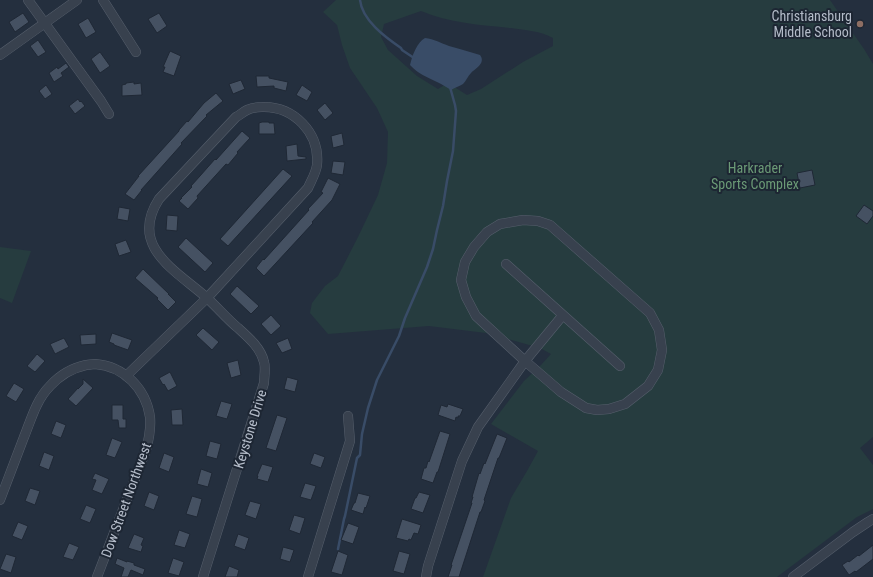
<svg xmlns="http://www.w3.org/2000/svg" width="873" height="577" viewBox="0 0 873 577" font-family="'Roboto Condensed',sans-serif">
<rect width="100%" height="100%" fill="#242f3e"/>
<path fill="#263c3f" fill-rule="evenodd" d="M336,0H830L864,49L873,64V437L860,448L873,465V509L857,517L777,577H483L511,498L527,471L538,451L491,424L524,381L541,365L551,354L540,348L486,333L429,326L328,334L310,313L312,303L325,286L338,276L358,237L378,195L387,163L388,132L377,108L350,68L342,45L337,25L323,12ZM421,11C449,23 481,25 511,28C525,30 541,31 553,38V46L523,62L481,89L467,95L448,83L438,89L417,76L388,50L381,37L384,24Z
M0,247L31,251L12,303L0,298Z"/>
<path fill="#394c67" d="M425,38C434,39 441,43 449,46C460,49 470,52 480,55C486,63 476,68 471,73C468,76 466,81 463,84C460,86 454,88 451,90C446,87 442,84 437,82C427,77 418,74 410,65C412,56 417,42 425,38Z"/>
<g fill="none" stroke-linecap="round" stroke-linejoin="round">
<path stroke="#394c67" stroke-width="2.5" d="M360,0C362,20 385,37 401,48L402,50L414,58
M338,549L344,519L345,516L357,458L360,455L362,434L368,408L377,380L399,336L405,318L427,267L433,249L437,230L443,206L447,181L453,151L456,111L455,105L450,87"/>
</g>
<path fill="#455162" stroke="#1f2835" d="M23,13L29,22L15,32L9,22Z
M159,13L167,26L157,33L148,19Z
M88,18L96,32L86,38L78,24Z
M38,40L46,52L38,57L30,46Z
M170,51L181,56L174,76L163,72L165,67H163Z
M100,52L110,66L100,73L91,59Z
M66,63L69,67L61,73L63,76L54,82L49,73L57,67L58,69Z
M256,76H269V78L288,82L286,91L274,88V86L257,87Z
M241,80L245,89L233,94L229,84Z
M134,82V84L141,83L142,95L122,96V85L126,84V83Z
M46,85L52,94L45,99L39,91Z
M302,85L312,92L307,101L296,95Z
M216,93L223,101L206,115L207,116L181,143L182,144L141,190H142L134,200L125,194L139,176H138L179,131V130L187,121L188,122L204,103Z
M78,99L80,102L81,101L85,106L75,114L69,106Z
M325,103L333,113L325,120L317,110Z
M262,122H269V123H274L275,134H259V123Z
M242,131L250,138L237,152L238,153L228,165L226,164L197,196L198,198L188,209L179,201L182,198H181L192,187L191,186L200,176L215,159L216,160Z
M342,133L344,145L333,148L331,136Z
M297,144L298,156L306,157V159L287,161L286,146Z
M333,161L345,162L343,175L331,173Z
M283,169L292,176L228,246L220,239Z
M812,170L815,185L800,188L797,173Z
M328,178L340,184L332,200L312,222L313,223L264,276L256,268L263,259L264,260L309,210L308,209L323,193L321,192Z
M864,205L873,211V216L867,224L856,216Z
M119,207L130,209L128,221L117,219Z
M167,215L178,216L177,231L166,230Z
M186,238L213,263L205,272L178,247Z
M126,240L131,252L119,256L115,244Z
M143,269L169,294H168L176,302L168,310L157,299L158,298L135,278Z
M237,286L259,306L251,314L230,294Z
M271,315L281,326L271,335L261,324Z
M203,328L219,342L212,350L196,335Z
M112,333L132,340L128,350L114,345V344L109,342Z
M96,334V344L81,345L80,335Z
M64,338L69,347L55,354L50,344Z
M288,338L292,349L282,353L276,343Z
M37,354L45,361L35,372L27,366Z
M238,360L241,375L231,378L227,363Z
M170,372L177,386L168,391L164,384L163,385L159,378Z
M287,377L298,380L295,392L284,389Z
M83,379L93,388L76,406L68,399L78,388V389L83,384Z
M14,383L24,389L16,402L6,396Z
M221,401L232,404L227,419L216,416Z
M448,404L463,409L460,416H458V418L456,417L455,421L438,415L441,405L447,407Z
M112,405H123V419H126V428H119L118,420H112Z
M182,409L183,425H172L171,410Z
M277,415L287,418L276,451L266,448Z
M56,421L66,425L61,438L51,434Z
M440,431L450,434L438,472H437L433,483L421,479L424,468H426L428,461L429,462Z
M497,434L507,438L499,458H498L484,500L485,501L481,512H480L459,577H448L452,565H451L472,503H471L473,497H472L479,473L480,474L484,463L485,464Z
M112,438L122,442L115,458L106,455Z
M210,441L221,444L217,459L206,456Z
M44,452L54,456L49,470L39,466Z
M164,453L174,457L169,472L159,468Z
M314,453L325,457L321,468L310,464Z
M262,464L273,467L268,482L257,479L258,476H257Z
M201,469L212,473L208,487L197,484Z
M95,473L109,479L102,494L92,490L96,480L92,479Z
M305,483L316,486L311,500L300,497Z
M30,488L40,491L35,505L25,501Z
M149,492L159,496L154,510L144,506Z
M419,492L430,495L423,513L411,509L415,498H416Z
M358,493L370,496L366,508L365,507L363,514L351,510L354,503H355Z
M192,496L202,499L197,517L186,514Z
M250,501L261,504L256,519L245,515Z
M86,505L96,509L90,523L80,519Z
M294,515L305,518L300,534L289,530Z
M402,519L421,525L418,534L414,533L411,540L409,539L408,541L396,538Z
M18,522L28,526L22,540L12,536Z
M348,523L359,527L353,544L341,540Z
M179,530L190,534L185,548L174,545Z
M134,534L144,538L141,545L143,546L141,552L128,548Z
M238,534L249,538L245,550L234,546Z
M69,543L79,547L73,560L63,557Z
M873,545V559L856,572L855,571L849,575L842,565L848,561L849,562L858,555L859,556Z
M283,547L294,550L290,562L280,559Z
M338,551L348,555L342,575L331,572Z
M399,551L410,554L404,574L393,571Z
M6,554L16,557L11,573L0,569Z
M117,558L127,562V561L134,563V565L145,569L143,575L131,570L128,577H121L124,568L115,564Z
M173,558L184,562L179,576L168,573Z
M229,566L239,570L237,577H225Z"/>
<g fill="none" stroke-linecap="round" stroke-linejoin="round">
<g stroke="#565f6c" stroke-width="10">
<path id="minor" d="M28,0L101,101L109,114
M103,0L136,52
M0,55L77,0
M523,220L538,221L550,225L650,313L659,330L662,350L658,370L648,386L625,404L609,409L597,410L586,408L561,392L525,361L476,316L466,297L461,280L465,262L474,247L487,232L500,224Z
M506,264L620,366
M126,376L207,298L308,188C311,181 316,173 317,165C320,133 294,106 262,107C257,107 252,108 247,110C243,112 240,115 236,117L159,199C128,247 177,271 207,298C218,308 227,319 238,328C248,337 261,348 264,362C266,368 264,377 264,383L203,577
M0,500C8,479 16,458 24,437C31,420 36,400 50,386C60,375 72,368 86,365C89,365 92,364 95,364C124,366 146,389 150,417C151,428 149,439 146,450L97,577
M308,577L350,441L348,416
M426,577L428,566L462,461L478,427L525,361L563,315
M793,577L853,532L868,522L873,519"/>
</g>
<use href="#minor" stroke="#38414e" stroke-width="9"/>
</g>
<circle fill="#8d6e63" stroke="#1d2633" stroke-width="1.5" cx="860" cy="24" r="4"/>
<g text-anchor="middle" stroke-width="4" stroke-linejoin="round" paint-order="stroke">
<g font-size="14" fill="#b4bcc9" stroke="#1d2633" text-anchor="end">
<text x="852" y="21">Christiansburg<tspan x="852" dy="16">Middle School</tspan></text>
</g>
<g font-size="14" fill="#6b9a76" stroke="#1d2633">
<text x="755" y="173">Harkrader<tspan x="755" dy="16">Sports Complex</tspan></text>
</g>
<g font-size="14" fill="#b4bcc9" stroke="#1d2633">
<text transform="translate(250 429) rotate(-73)" y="5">Keystone Drive</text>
<text transform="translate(126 500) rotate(-70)" y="5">Dow Street Northwest</text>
</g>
</g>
</svg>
